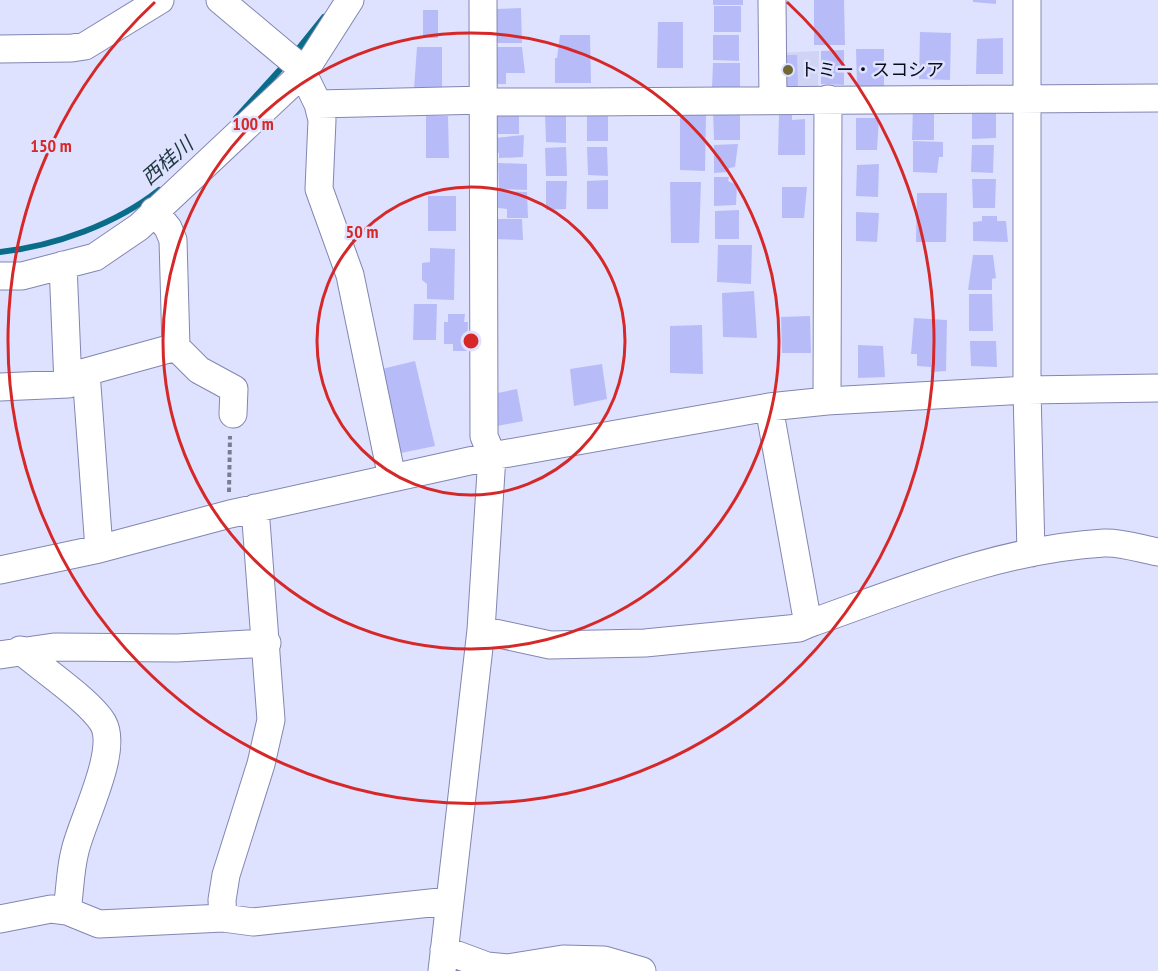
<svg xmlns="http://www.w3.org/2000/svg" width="1158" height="971" viewBox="0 0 1158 971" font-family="'PT Sans Narrow','Noto Sans JP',sans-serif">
<rect width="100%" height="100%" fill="#dee2fe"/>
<path fill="#d0d4f4" d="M819,51L818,88L777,87L778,53Z"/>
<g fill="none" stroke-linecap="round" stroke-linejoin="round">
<path stroke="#096d89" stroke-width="6" d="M295,53L324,17
M236,118L286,63
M0,252C55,246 116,224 159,190"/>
</g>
<path fill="#b7bcf9" d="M713,0H743V5H713Z
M814,0H844L845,45H814Z
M973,0H996V4L973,2Z
M714,6H741V32H714Z
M521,8L522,43H495L496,9Z
M423,10H438V38H423Z
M658,22H683V68H657Z
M920,32L951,33L950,80L919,79Z
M560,35H590L591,83H555V58H557Z
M713,35H739V61L713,60Z
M1003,38V74H976L977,39Z
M417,47H442V90L414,89Z
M494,47H522L525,73H506V84H493Z
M856,49H884V87H857Z
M844,50V85L821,84V51Z
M780,55H797L798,86L780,87Z
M713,63H740V87H712Z
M934,107V140H912L913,108Z
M492,110H519V134H491Z
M713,110H740V140H714Z
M996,110V138L972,139V111Z
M545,112L566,113V143L546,142Z
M587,112H608V141H587Z
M706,114L705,171L680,170V115Z
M779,114H792V120L805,119V155H778Z
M426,116H448L449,158H426Z
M856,118H879L877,150H856Z
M524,135L523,157L499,158V153H494V138Z
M913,141L943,142V157H939L937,173L913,172Z
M738,144L735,167L729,168L728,172L714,173V145Z
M972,145H994L993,173L971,172Z
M566,147L567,176H546L545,148Z
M587,147H607L608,176L588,175Z
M498,163L527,164V190L499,189Z
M879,164L878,197L856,196L857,165Z
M714,177H729L728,181L737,185L736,205L714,206Z
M972,179H996L995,208H973Z
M608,180V209H587V181Z
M546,181H567L566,209L546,210Z
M670,182H701L699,243H671Z
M782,187H807L804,218H782Z
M498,191L527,192L528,218H507V209L498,208Z
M917,193H947L946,242H916Z
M428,196H456V231H428Z
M739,210V239H715V211Z
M856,212L879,213L877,242L856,241Z
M982,216H997V221H1006L1008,242L973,241V222L982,221Z
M491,219H522L523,240L491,239Z
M718,245H752L751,284L717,282Z
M430,248L455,249L454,300L427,299V284L422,280V263L430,262Z
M973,255H993L996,278L992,279V290H968Z
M754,291L757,338L723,337L722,293Z
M969,294H992L993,331H969Z
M414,304H437L436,340H413Z
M448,314H465L464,322H468L467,351H453V344H444V322H448Z
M810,316L811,353H782L781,317Z
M914,318L947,320L946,371L931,372V367L917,366V354H911Z
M702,325L703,374L670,373V326Z
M970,341H996L997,367L971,366Z
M858,345L883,346L885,377L858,378Z
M415,361L435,446L401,453L382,369Z
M602,364L607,399L574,406L570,369Z
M517,389L523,421L497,426L492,394Z"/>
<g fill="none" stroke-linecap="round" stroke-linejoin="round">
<g stroke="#8286b1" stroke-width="29">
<path id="minor" d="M220,0L300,67L318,104L485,100L494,102H581L1158,98
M772,0L773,100
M1027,0V390L1031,553
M0,49L72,48L85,46L160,0
M318,104L322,120L319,189L350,275L392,478
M154,211L168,228L173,240L176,347L199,370L234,389L233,414
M63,265L68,384
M0,276H22L95,257L139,227L304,72L350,0
M86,372L99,549
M0,387L68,384L82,373L176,347
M827,401L828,99
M0,570L99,549L230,514L492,456L769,407L827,401L1027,390L1158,388
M808,624C904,590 1000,549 1104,543C1121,542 1141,549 1158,552
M481,630L550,645L645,643L799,628L808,624L769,407
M20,650C41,668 90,701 103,723C119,751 82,820 75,851C70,870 70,891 67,911
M0,655L54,647L177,648L267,643
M223,918L222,900L226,875L261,764L271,720L255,508
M0,919L51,909L67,911L99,924L223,918L253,922L449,901
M444,950L487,966L508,968L563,959L604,960L642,971
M442,971L481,630L492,456L484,436L483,0"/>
</g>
<path stroke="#7a7d92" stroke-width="4" stroke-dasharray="4.5 3" stroke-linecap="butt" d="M229,492L230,436"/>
<use href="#minor" stroke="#fff" stroke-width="27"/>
</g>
<g fill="none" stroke="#d62828" stroke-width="3">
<circle cx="471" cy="341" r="154"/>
<circle cx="471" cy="341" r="308"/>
<path d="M787 2A463 463 0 1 1 155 2"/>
</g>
<circle fill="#706734" stroke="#dee2fe" stroke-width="2" cx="788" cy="70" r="6"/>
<g text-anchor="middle" stroke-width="5" stroke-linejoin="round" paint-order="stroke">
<g font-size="18" fill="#0b0c1b" stroke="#dee2fe" text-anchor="start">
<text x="800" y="76">トミー・スコシア</text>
</g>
<g font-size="20" font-style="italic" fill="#1e373f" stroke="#dee2fe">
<text transform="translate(167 161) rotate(-41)" y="7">西桂川</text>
</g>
</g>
<circle cx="471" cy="341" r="9" fill="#d62828" stroke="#dee2fe" stroke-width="3"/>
<g font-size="18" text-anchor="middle" font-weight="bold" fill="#d62828" stroke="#dee2fe" stroke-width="5" stroke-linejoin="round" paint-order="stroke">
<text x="253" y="130">100 m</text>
<text x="51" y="152">150 m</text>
<text x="362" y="238">50 m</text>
</g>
</svg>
